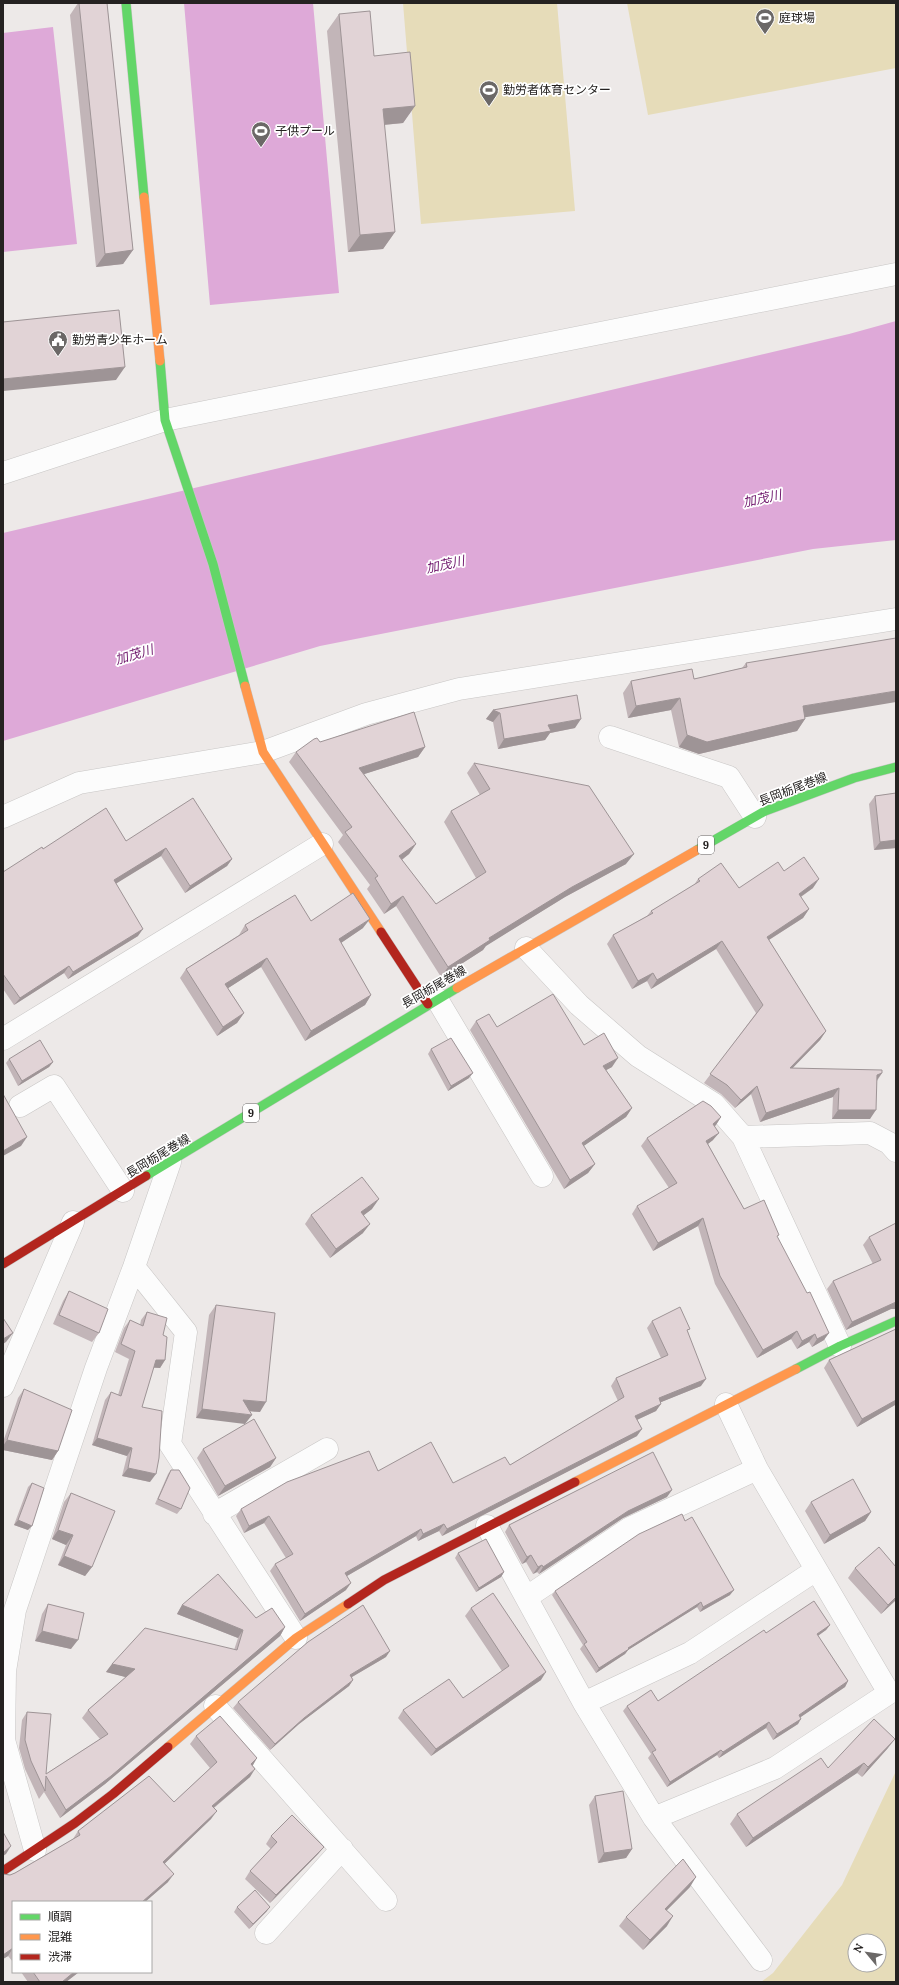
<svg xmlns="http://www.w3.org/2000/svg" width="899" height="1985" viewBox="0 0 899 1985" font-family="Lora,'Noto Sans JP',serif">
<rect width="100%" height="100%" fill="#ede9e8"/>
<path fill="#e6dcb9" fill-rule="evenodd" d="M403,3H557L575,211L421,224Z
M627,3H896V68L648,115Z
M896,1771V1982H761L773,1973L842,1885ZM855,1941H879V1965H855Z"/>
<path fill="#dea9d8" d="M184,3H313L339,293L210,305Z
M53,27L77,244L3,252V33Z
M896,321V540L813,549L320,646L3,741V533L849,334Z"/>
<g fill="none" stroke-linecap="round" stroke-linejoin="round">
<g stroke="#c8c6c5" stroke-width="23">
<path id="street" d="M3,473L165,420L896,274
M610,737L729,777L755,817
M3,817L79,783L263,752L366,714L459,689L896,619
M526,948L579,1005L638,1056L714,1104L743,1137L840,1346
M437,999L542,1176
M3,1039L322,844
M20,1106L54,1086L123,1191
M743,1137L870,1133L889,1143L896,1151
M134,1267L186,1332L170,1444L296,1638
M3,1386L73,1222
M214,1514L327,1449
M487,1526L584,1703L654,1818L761,1960
M527,1597L630,1528L757,1469
M584,1703L690,1653L816,1570
M215,1706L386,1900
M654,1818L775,1768L889,1693L757,1469L726,1404
M35,1850L4,1740L5,1671L15,1610L96,1368L134,1267L170,1162
M266,1933L342,1849"/>
</g>
<g stroke="#c8c6c5" stroke-width="10">
<path id="fast" d="M126,3L144,197
M160,361L165,420L213,564L245,686
M697,850L765,811L854,778L896,767
M146,1176L457,988
M796,1369L840,1346L896,1321"/>
</g>
<g stroke="#c8c6c5" stroke-width="10">
<path id="slow" d="M144,197L160,361
M245,686L263,752L381,932
M457,988L697,850
M575,1482L796,1369
M168,1747L296,1638L348,1604"/>
</g>
<g stroke="#c8c6c5" stroke-width="10">
<path id="jam" d="M381,932L428,1004
M3,1264L146,1176
M348,1604L384,1580L575,1482
M3,1871L75,1823L113,1794L168,1747"/>
</g>
<use href="#street" stroke="#fcfcfc" stroke-width="22"/>
<use href="#fast" stroke="#63d668" stroke-width="9"/>
<use href="#slow" stroke="#ff974d" stroke-width="9"/>
<use href="#jam" stroke="#b3261e" stroke-width="9"/>
</g>
<path fill="#c2b5b8" d="M78,3H107L133,250L123,264L96,267L70,15Z
M339,14L415,106L403,123L384,125L395,232L383,249L348,252L327,31Z
M746,663L805,717V719L797,731L699,754L679,747L671,710L628,718L623,693L631,681L694,679L742,668Z
M493,710L575,728L550,733L545,740L498,749L493,722L486,719Z
M320,742L425,747L418,757L364,774L416,844L409,854L402,860L436,904L476,878L444,822L451,811L480,795L467,773L474,763L626,864L565,897L485,946L483,950L441,977L396,906L384,914L367,889L370,885L338,842L343,835L289,762L296,752Z
M896,793V848L874,850L869,804L875,796Z
M126,841L232,859L227,866L185,893L161,856L116,883L138,936L68,979L64,973L14,1005L3,989V872L43,849Z
M784,871L813,888L801,897L809,909L803,918L769,940L826,1031L820,1040L792,1068L882,1073L877,1081L870,1119H832L833,1097L760,1122L751,1094L735,1108L721,1094L704,1083L756,1013L716,949L651,989L647,981L632,989L607,944L613,935L647,916L651,911L694,885L698,879L739,888Z
M311,921L363,928L341,943L371,995L365,1005L305,1041L261,967L228,988L244,1013L237,1023L217,1036L180,978L186,969L239,935L245,925Z
M476,1021L497,1027L584,1045L612,1067L606,1070L632,1108L626,1117L583,1146L595,1164L588,1173L564,1189L470,1030Z
M431,1049L469,1078L448,1091L428,1054Z
M9,1059L53,1062L49,1067L18,1086L6,1063Z
M721,1117L715,1126L713,1140L708,1144L744,1209L777,1238L824,1340L812,1347L809,1342L797,1349L791,1339L757,1358L715,1284L698,1226L653,1251L632,1214L637,1206L669,1188L641,1146L647,1138Z
M372,1209L363,1215V1233L330,1258L305,1224L311,1215Z
M896,1223L891,1309L846,1330L827,1289L833,1281L873,1264L863,1245L869,1237Z
M69,1291L99,1333L92,1342L53,1324L63,1301Z
M216,1305L260,1412L249,1411L196,1418L209,1315Z
M147,1312L163,1335L165,1360L160,1368H153L142,1407L150,1482L122,1476L127,1456L92,1445L105,1400L111,1392L118,1395L129,1359L115,1352L124,1328L130,1320L140,1325L141,1320Z
M652,1321L688,1332L701,1386L661,1402L656,1411L637,1420V1436L442,1536L439,1531L418,1541L416,1536L347,1576L346,1590L300,1621L270,1571L275,1564L286,1558L264,1523L244,1533L236,1516L241,1509L378,1471L453,1483L510,1465L618,1401L611,1386L616,1378L661,1358L647,1328Z
M896,1329V1406L895,1405L857,1427L824,1368L829,1360Z
M24,1389L58,1451L52,1460L3,1450V1442L18,1398Z
M203,1449L276,1458L270,1467L218,1496L197,1458Z
M171,1470L181,1509L177,1514L155,1504L168,1474Z
M32,1483L28,1530L14,1525L28,1487Z
M71,1493L92,1567L85,1576L58,1565L66,1545L52,1539L64,1502Z
M667,1497L623,1518L539,1574L537,1572L533,1574L526,1562L522,1564L505,1532L509,1525Z
M811,1502L871,1512L865,1521L824,1544L805,1511Z
M685,1521L730,1595L700,1612L697,1607L628,1650L625,1654L596,1673L580,1649L583,1645L552,1595L555,1591Z
M458,1553L504,1572L501,1577L476,1592L455,1558Z
M855,1568L896,1600L881,1614L848,1578Z
M48,1604L71,1649L35,1641L42,1614Z
M182,1605L256,1618L285,1627L280,1636L105,1784L60,1818L44,1792L39,1799L25,1769L19,1748L22,1720L27,1712L46,1774L100,1739L82,1718L88,1710L126,1677L106,1672L112,1664L234,1650L238,1638L177,1614Z
M471,1608L541,1680L431,1756L398,1718L403,1710L463,1698L502,1671L465,1616Z
M830,1625L826,1630L818,1636L848,1681L845,1687L800,1717L798,1724L773,1740L766,1728L719,1758L717,1755L667,1787L648,1758L651,1754L623,1711L627,1706L658,1701L766,1633Z
M386,1657L352,1677L353,1680L349,1686L299,1724L270,1750L233,1708L238,1702Z
M196,1736L252,1766L250,1777L214,1808L211,1819L165,1863L168,1882L145,1902H13V1962L8,1956L3,1959V1874L10,1875L15,1873L73,1839L78,1831L174,1802L210,1768L190,1744Z
M888,1748L862,1777L857,1773L746,1847L730,1824L737,1814L828,1768Z
M595,1796L632,1849L626,1858L598,1863L589,1805Z
M271,1836L324,1847L318,1854L270,1903L245,1879L250,1871L271,1849L266,1844Z
M690,1887L667,1910V1926L643,1950L619,1926L626,1917Z
M237,1907L267,1911L249,1929L234,1912Z
M21,1972H79L66,1982H28Z"/>
<path fill="#9e9496" d="M415,106L403,123L371,126L383,109Z
M395,232L383,249L348,252L360,235Z
M133,250L123,264L96,267L105,254Z
M125,367L116,380L3,391V379Z
M896,691V702L795,719L803,706Z
M680,698L671,710L628,718L636,706Z
M493,710L500,713L493,722L486,719Z
M581,719L575,728L550,733L545,740L498,749L504,739L548,725Z
M805,719L797,731L699,754L679,747L687,735Z
M425,747L418,757L352,778L359,768Z
M896,840V848L874,850L880,842Z
M416,844L409,854L392,867L399,856Z
M166,848L161,856L109,888L114,880Z
M634,854L626,864L565,897L486,946L483,950L441,977L448,967L489,938L572,887Z
M232,859L227,866L185,893L190,886Z
M819,879L813,888L793,902L799,894Z
M403,896L396,906L384,914L391,904Z
M809,909L803,918L761,945L767,937Z
M370,919L363,928L332,949L339,939Z
M143,929L138,936L68,979L73,972Z
M722,941L716,949L651,989L657,980Z
M267,958L261,967L219,994L225,984Z
M69,966L64,973L14,1005L20,998Z
M653,973L647,981L632,989L638,981Z
M371,995L365,1005L305,1041L311,1031Z
M244,1013L237,1023L217,1036L223,1027Z
M826,1031L820,1040L784,1077L790,1068Z
M618,1058L612,1067L597,1075L603,1066Z
M53,1062L49,1067L18,1086L22,1081Z
M473,1073L469,1078L448,1091L451,1086Z
M882,1073L876,1081L877,1075Z
M757,1086L751,1094L735,1108L741,1100Z
M839,1088L833,1097L760,1122L766,1113Z
M632,1108L626,1117L575,1152L582,1143Z
M838,1110H876L870,1119H832Z
M721,1117L716,1125L708,1132L713,1124Z
M719,1133L713,1140L701,1149L706,1141Z
M27,1137L21,1146L3,1156V1151Z
M595,1164L588,1173L564,1189L570,1180Z
M379,1199L372,1209L355,1222L361,1212Z
M703,1218L698,1226L653,1251L658,1243Z
M370,1224L363,1233L330,1258L336,1249Z
M896,1302V1309H891L846,1330L852,1322Z
M797,1331L791,1339L757,1358L763,1350Z
M13,1333L6,1342L3,1344V1339Z
M829,1333L824,1340L812,1347L817,1339Z
M815,1334L809,1342L797,1349L802,1341Z
M156,1360H165L160,1368L150,1367Z
M706,1379L701,1386L654,1405L659,1398Z
M243,1400L266,1402L260,1412L237,1410Z
M896,1400L895,1405L857,1427L862,1419Z
M661,1404L656,1411L630,1423L635,1416Z
M202,1409L252,1415L245,1424L196,1418Z
M642,1429L637,1436L442,1536L447,1529Z
M97,1438L132,1448L127,1456L92,1445Z
M7,1440L58,1451L52,1460L3,1450V1446Z
M276,1458L270,1467L218,1496L225,1486Z
M128,1468L156,1474L150,1482L122,1476Z
M672,1490L667,1497L623,1518L539,1574L543,1567L628,1511Z
M871,1512L865,1521L824,1544L830,1535Z
M269,1516L264,1523L244,1533L249,1526Z
M18,1520L32,1526L28,1530L14,1525Z
M444,1524L439,1531L418,1541L423,1534Z
M421,1529L416,1536L340,1580L345,1573Z
M58,1530L73,1535L66,1545L52,1539Z
M531,1555L526,1562L522,1564L527,1557Z
M64,1556L92,1567L85,1576L58,1565Z
M542,1565L537,1572L533,1574L538,1567Z
M504,1572L501,1577L476,1592L479,1588Z
M351,1583L346,1590L300,1621L305,1614Z
M734,1590L730,1595L700,1612L703,1607Z
M896,1597V1600L881,1614L888,1605Z
M701,1602L697,1607L628,1650L625,1654L596,1673L599,1668L628,1648Z
M182,1605L243,1630L238,1638L177,1614Z
M830,1625L826,1630L813,1639L817,1634Z
M285,1627L280,1636L105,1784L60,1818L66,1810Z
M42,1631L78,1640L71,1649L35,1641Z
M390,1651L386,1657L345,1681L350,1675Z
M112,1664L135,1669L129,1678L106,1672Z
M546,1672L541,1680L431,1756L436,1749Z
M353,1680L349,1686L299,1724L270,1750L275,1744L304,1718Z
M848,1681L845,1687L795,1721L799,1715Z
M801,1719L798,1724L773,1740L777,1734Z
M769,1722L766,1728L719,1758L723,1752Z
M895,1739L888,1748L862,1777L868,1767Z
M721,1750L717,1755L667,1787L670,1782Z
M257,1758L252,1767L251,1764Z
M864,1763L857,1773L746,1847L753,1838Z
M255,1769L250,1777L206,1814L212,1806Z
M217,1811L211,1819L158,1870L163,1862Z
M11,1846L6,1854L3,1856V1853Z
M324,1847L318,1854L270,1903L276,1895Z
M632,1849L626,1858L598,1863L604,1853Z
M174,1874L168,1882L145,1902H142Z
M696,1877L690,1887L659,1918L665,1909Z
M270,1907L267,1911L249,1929L253,1924Z
M673,1916L667,1926L643,1950L650,1940Z
M13,1948L8,1956L3,1959V1955Z
M74,1972H79L66,1982H62Z"/>
<path fill="#e1d3d6" stroke="#9e9496" d="M79,3H107L133,250L105,254Z
M370,11L374,56L410,52L415,106L383,109L395,232L360,235L339,14Z
M119,310L125,367L3,379V322Z
M896,638V691L803,706L805,719L707,742L687,735L680,698L636,706L631,681L692,669L694,679L747,667L746,663Z
M577,695L581,719L548,725L551,731L504,739L500,713L493,710Z
M414,712L425,747L359,768L416,844L399,856L436,904L486,872L451,811L490,789L474,763L589,786L634,854L572,887L489,938L490,940L448,967L403,896L391,904L375,878L378,876L345,832L352,827L296,752L314,739L317,738L320,742Z
M896,793V840L880,842L875,796Z
M193,798L232,859L190,886L166,848L114,880L143,929L73,972L69,966L20,998L3,974V872L42,847L43,849L106,808L126,841Z
M804,857L819,879L799,894L809,909L767,937L826,1031L790,1068L882,1070V1073L877,1075L876,1110H838L839,1088L766,1113L757,1086L741,1100L727,1085L710,1074L763,1005L722,941L657,980L653,973L638,981L613,935L653,913L651,911L700,881L698,879L721,863L739,888L778,862L784,871Z
M353,893L370,919L339,939L371,995L311,1031L267,958L225,984L244,1013L223,1027L186,969L248,930L245,925L295,895L311,921Z
M553,994L584,1045L604,1033L618,1058L603,1066L632,1108L582,1143L595,1164L570,1180L476,1021L489,1014L497,1027Z
M451,1038L473,1073L451,1086L431,1049Z
M40,1040L53,1062L22,1081L9,1059Z
M3,1094L27,1137L3,1151Z
M703,1101L711,1106L721,1117L713,1124L719,1133L706,1141L744,1209L764,1200L779,1235L777,1236L807,1293L810,1292L829,1333L817,1339L815,1334L802,1341L797,1331L763,1350L720,1276L703,1218L658,1243L637,1206L677,1183L647,1138Z
M362,1177L379,1199L361,1212L370,1224L336,1249L311,1215Z
M896,1223V1302L852,1322L833,1281L881,1260L869,1237Z
M69,1291L108,1309L99,1333L59,1315Z
M216,1305L275,1313L266,1402L243,1400L252,1415L202,1409Z
M680,1307L690,1329L687,1330L706,1379L659,1398L661,1404L635,1416L642,1429L447,1529L444,1524L423,1534L421,1529L345,1573L351,1583L305,1614L275,1564L293,1554L269,1516L249,1526L241,1509L287,1482L369,1451L378,1471L431,1442L453,1483L505,1457L510,1465L624,1397L616,1378L668,1355L652,1321Z
M147,1312L167,1318L163,1335L167,1337L165,1360H156L142,1407L162,1411L159,1458L156,1474L128,1468L132,1448L97,1438L111,1392L121,1396L135,1351L121,1344L130,1320L143,1326Z
M3,1318L13,1333L3,1339Z
M896,1329V1400L862,1419L829,1360Z
M24,1389L72,1410L58,1451L7,1440Z
M254,1419L276,1458L225,1486L203,1449Z
M653,1452L672,1490L628,1511L543,1567L542,1565L538,1567L531,1555L527,1557L509,1525Z
M171,1470H179L190,1488L181,1509L158,1499Z
M853,1479L871,1512L830,1535L811,1502Z
M32,1483L44,1488L32,1526L18,1520Z
M71,1493L115,1511L92,1567L64,1556L73,1535L58,1530Z
M682,1514L685,1521L692,1517L734,1590L703,1607L701,1602L628,1648L629,1649L599,1668L584,1644L587,1642L555,1591L639,1534Z
M486,1539L504,1572L479,1588L458,1553Z
M879,1547L896,1567V1597L888,1605L855,1568Z
M218,1574L256,1618L272,1608L285,1627L111,1776L66,1810L46,1776L45,1791L31,1761L25,1740L27,1712L51,1714L46,1774L108,1734L88,1710L135,1669L112,1664L145,1628L237,1650L243,1630L182,1605Z
M493,1593L546,1672L436,1749L403,1710L449,1679L463,1698L509,1666L471,1608Z
M814,1601L830,1625L817,1634L848,1681L799,1715L801,1719L777,1734L769,1722L723,1752L721,1750L670,1782L652,1752L656,1750L627,1706L651,1690L658,1701L764,1630L766,1633Z
M48,1604L84,1613L78,1640L42,1631Z
M363,1605L390,1651L350,1675L353,1680L304,1718L275,1744L238,1702L308,1642Z
M220,1716L257,1758L251,1764L255,1769L212,1806L217,1811L163,1862L174,1874L142,1902H13V1948L3,1955V1874L10,1875L15,1873L80,1835L78,1831L149,1776L174,1802L217,1762L196,1736Z
M874,1719L895,1739L868,1767L864,1763L753,1838L737,1814L821,1758L828,1768Z
M623,1791L632,1849L604,1853L595,1796Z
M292,1815L324,1847L276,1895L250,1871L277,1842L271,1836Z
M3,1832L11,1846L3,1853Z
M683,1859L696,1877L665,1909L673,1916L650,1940L626,1917Z
M255,1890L270,1907L253,1924L237,1907Z
M33,1972H74L62,1982H40Z"/>
<defs>
<g id="stadium-pin" transform="scale(1)"><path d="M0 17L-7.5 6A9.5 9.5 0 1 1 7.5 6Z" fill="#6b6867" stroke="#fff"/><path d="M0-5a6.5 5 0 1 0 0 10a6.5 5 0 1 0 0-10ZM-3.5-1.8h7v3.6h-7Z" fill="#fff"/></g>
<g id="civic-pin" transform="scale(1)"><path d="M0 17L-7.5 6A9.5 9.5 0 1 1 7.5 6Z" fill="#6b6867" stroke="#fff"/><path d="M-.6-6.5H3V-4.5H.6V-3L4-1V1h2V6H-6V1h2V-1L-.6-3ZM-1.2 2.5V6h2.4V2.5Z" fill="#fff"/></g>
</defs>
<g fill-rule="evenodd">
<use href="#stadium-pin" x="765" y="18"/>
<use href="#stadium-pin" x="489" y="90"/>
<use href="#stadium-pin" x="261" y="131"/>
<use href="#civic-pin" x="58" y="340"/>
</g>
<g text-anchor="middle" stroke-width="3.5" stroke-linejoin="round" paint-order="stroke">
<g fill="#fff" stroke="#666464" stroke-width="1">
<rect x="698" y="836" width="16" height="18" rx="3"/>
<rect x="243" y="1104" width="16" height="18" rx="3"/>
</g>
<g font-size="11" font-weight="bold" fill="#252221">
<text x="706" y="849">9</text>
<text x="251" y="1117">9</text>
</g>
<g font-size="12" fill="#252221" stroke="#fff" text-anchor="start">
<text x="779" y="22">庭球場</text>
<text x="503" y="94">勤労者体育センター</text>
<text x="275" y="135">子供プール</text>
<text x="72" y="344">勤労青少年ホーム</text>
</g>
<g font-size="12" fill="#252221" stroke="#fff">
<text transform="translate(793 789) rotate(-21)" y="4">長岡栃尾巻線</text>
<text transform="translate(434 987) rotate(-30)" y="4">長岡栃尾巻線</text>
<text transform="translate(158 1156) rotate(-31)" y="4">長岡栃尾巻線</text>
</g>
<g font-size="13" font-style="italic" fill="#6f176c" stroke="#fff">
<text transform="translate(762 498) rotate(-12)" y="5">加茂川</text>
<text transform="translate(445 564) rotate(-12)" y="5">加茂川</text>
<text transform="translate(134 654) rotate(-17)" y="5">加茂川</text>
</g>
</g>
<rect width="899" height="1985" fill="none" stroke="#252221" stroke-width="8"/>
<rect x="12" y="1901" width="140" height="72" fill="#ffffff" stroke="#a8a7a6"/>
<rect x="20" y="1914" width="20" height="6" fill="#63d668" stroke="#a8a7a6"/>
<text x="48" y="1921" font-size="12" fill="#252221">順調</text>
<rect x="20" y="1934" width="20" height="6" fill="#ff974d" stroke="#a8a7a6"/>
<text x="48" y="1941" font-size="12" fill="#252221">混雑</text>
<rect x="20" y="1954" width="20" height="6" fill="#b3261e" stroke="#a8a7a6"/>
<text x="48" y="1961" font-size="12" fill="#252221">渋滞</text>
<g transform="translate(867 1953) rotate(299)"><circle r="19" fill="#ffffff" stroke="#a8a7a6"/>
<path d="M0-3L7 15L0 10L-7 15Z" fill="#6b6867"/>
<text y="-6" font-size="11" font-weight="bold" text-anchor="middle" fill="#252221">N</text>
</g>
</svg>
